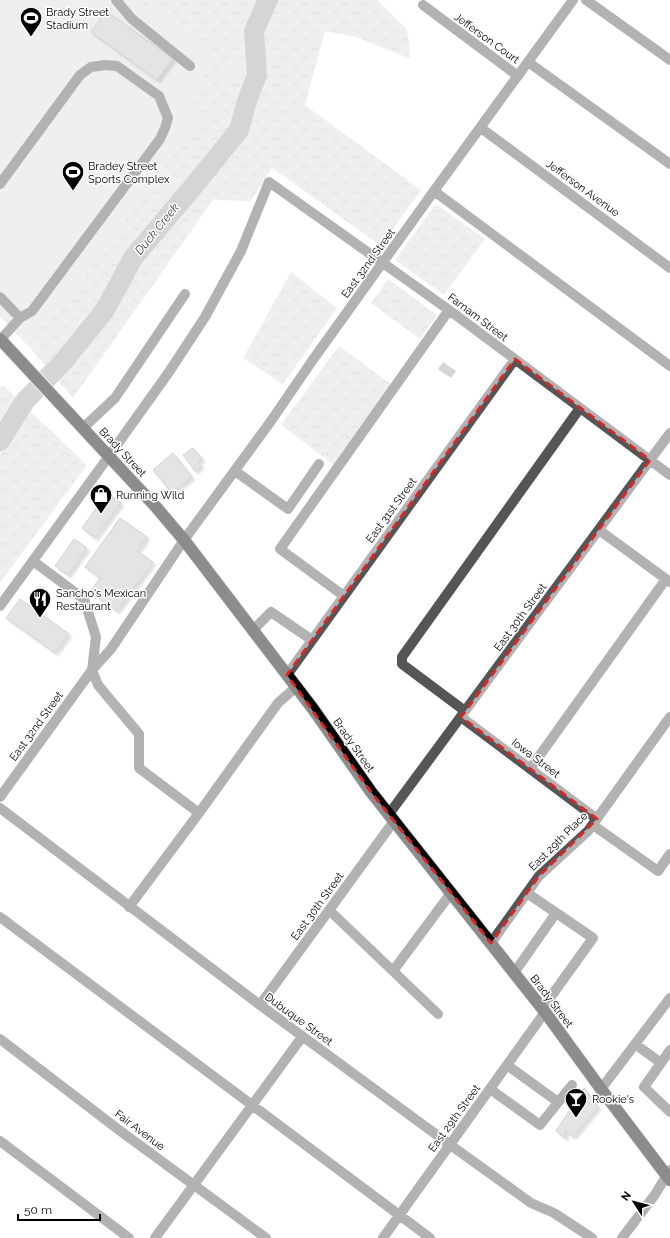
<svg xmlns="http://www.w3.org/2000/svg" width="670" height="1238" viewBox="0 0 670 1238" font-family="Raleway,sans-serif">
<defs>
<pattern id="forest-crowns" width="20" height="18" patternUnits="userSpaceOnUse"><rect width="20" height="18" fill="#dcdcdc"/><path d="M2 6a3 3 0 1 1 6 0M12 15a3 3 0 1 1 6 0" fill="none" stroke="#bbb"/></pattern>
<filter id="shadow"><feDropShadow dx="3" dy="3" stdDeviation="1" flood-color="#0004"/></filter>
</defs>
<rect width="100%" height="100%" fill="#fff"/>
<path fill="#dcdcdc" d="M0,0H146L237,67L31,349L0,317Z"/>
<path fill="url(#forest-crowns)" fill-rule="evenodd" d="M133,0H379V2L407,29L411,59L356,37L325,31L305,105L421,190L381,246L272,168L251,201L213,200L73,398L31,349L34,345L31,342L48,319L57,313L204,112L198,111L185,96L212,66L206,44L183,27ZM225,58L237,67L216,95L221,68Z
M436,204L485,239L444,295L395,260Z
M291,272L337,308L283,384L243,358Z
M388,279L437,315L420,339L371,303Z
M339,346L392,385L334,465L281,425Z
M3,385L87,465L0,583V388Z"/>
<path fill="#a3a3a3" d="M443,362L456,371L451,378L438,369Z"/>
<g fill="none" stroke-linecap="round" stroke-linejoin="round">
<path stroke="#a3a3a3" stroke-width="20" d="M0,441L25,401L63,362L105,310L133,258L192,188L239,130L247,101L257,75L254,31L268,0"/>
</g>
<path fill="#c4c4c4" stroke="#999" filter="url(#shadow)" d="M106,11L173,59L157,80L91,32Z
M193,448L202,459L198,462L201,466L195,471L183,455Z
M173,453L192,477L172,493L153,470Z
M107,493L121,503L95,538L82,528Z
M120,518L147,537L137,551L153,562L117,611L90,592L100,578L85,567Z
M74,539L87,548L68,575L55,566Z
M20,599L69,634L55,653L6,618Z
M584,1088L598,1107L573,1137L566,1131L565,1138L556,1131Z"/>
<g fill="none" stroke-linecap="round" stroke-linejoin="round">
<g stroke="#dbdbdb" stroke-width="14">
<path id="highway" d="M0,339L156,507L184,540L313,709L371,792L545,1012L601,1089L670,1180"/>
</g>
<path stroke="#555" stroke-width="10" d="M116,0L132,19L190,66
M586,0L670,60
M423,5L518,76
M528,62L670,164
M481,128L670,268
M0,184L80,75L91,67L105,65L117,66L159,96L168,118L165,128L160,139L32,311L20,318L1,339
M434,191L670,366
M0,297L20,318
M83,428L115,398L185,294
M235,471L288,509L319,464
M599,530L670,582
M33,561L84,599L96,637L92,670L98,685L139,734V768L199,813L129,907
M344,596L280,549L449,310
M0,606L109,456L169,372L205,317L241,251L269,182L449,310L670,475
M253,630L271,612L312,640
M287,675L515,359
M465,711L402,664V657L580,408
M461,717L597,819
M530,769L666,579
M0,797L92,670L111,649L184,540L271,421L312,361L434,191L573,0
M0,808L260,1005L449,1144L531,1203L554,1213L592,1238
M199,813L278,703L296,687
M389,814L670,433
M593,825L658,871L670,854
M527,893L593,938L542,1009
M329,910L438,1014
M0,917L430,1238
M491,943L539,876L588,831L670,717
M393,971L451,893
M514,973L556,913
M260,1005L394,821
M0,1039L119,1130L266,1238
M635,1044L661,1063L670,1050
M661,1063L644,1087L670,1112
M507,1065L558,1102
M490,1089L540,1125L572,1085
M601,1089L670,998
M0,1141L129,1238
M155,1238L302,1037
M383,1238L545,1012
M622,1238L654,1196L670,1170"/>
<use href="#highway" stroke="#000" stroke-width="12"/>
</g>
<path d="M0 0H670V1238H0ZM515,359L650,460L461,717L597,819L539,876L491,943L371,792L287,675Z" fill="#fff" fill-opacity=".55" fill-rule="evenodd"/>
<path fill="none" stroke="#d62828" stroke-width="3" stroke-dasharray="8 5" stroke-linejoin="round" d="M515,359L650,460L461,717L597,819L539,876L491,943L371,792L287,675Z"/>
<defs>
<g id="stadium-pin" transform="scale(1.15)"><path d="M0 17L-7.5 6A9.5 9.5 0 1 1 7.5 6Z" fill="#000" stroke="#fff"/><path d="M0-5a6.5 5 0 1 0 0 10a6.5 5 0 1 0 0-10ZM-3.5-1.8h7v3.6h-7Z" fill="#fff"/></g>
<g id="shop-pin" transform="scale(1.15)"><path d="M0 17L-7.5 6A9.5 9.5 0 1 1 7.5 6Z" fill="#000" stroke="#fff"/><path d="M-5-2.5h2.3a2.7 3.5 0 0 1 5.4 0H5L5.5 6h-11ZM-1.5-2.5h3a1.5 2.3 0 0 0-3 0Z" fill="#fff"/></g>
<g id="restaurant-pin" transform="scale(1.15)"><path d="M0 17L-7.5 6A9.5 9.5 0 1 1 7.5 6Z" fill="#000" stroke="#fff"/><path d="M-5-6h1v4h1v-4h1v4h1v-4h1v5L-1.5 .5V6h-2V.5L-5-1ZM5-6V6H3V1.5H1.5Q1.5-4 5-6Z" fill="#fff"/></g>
<g id="bar-pin" transform="scale(1.15)"><path d="M0 17L-7.5 6A9.5 9.5 0 1 1 7.5 6Z" fill="#000" stroke="#fff"/><path d="M-6-5H6L.8 .8V4.5H3.5V6h-7V4.5H-.8V.8Z" fill="#fff"/></g>
</defs>
<g fill-rule="evenodd">
<use href="#stadium-pin" x="31" y="18"/>
<use href="#stadium-pin" x="73" y="172"/>
<use href="#shop-pin" x="101" y="495"/>
<use href="#restaurant-pin" x="40" y="599"/>
<use href="#bar-pin" x="576" y="1099"/>
</g>
<g text-anchor="middle" stroke-width="3" stroke-linejoin="round" paint-order="stroke">
<g font-size="11" fill="#000" stroke="#fff" text-anchor="start">
<text x="46" y="16">Brady Street<tspan x="46" dy="13">Stadium</tspan></text>
<text x="88" y="170">Bradey Street<tspan x="88" dy="13">Sports Complex</tspan></text>
<text x="116" y="499">Running Wild</text>
<text x="56" y="597">Sancho's Mexican<tspan x="56" dy="13">Restaurant</tspan></text>
<text x="592" y="1103">Rookie's</text>
</g>
<g font-size="11" fill="#000" stroke="#fff">
<text transform="translate(487 38) rotate(36)" y="4">Jefferson Court</text>
<text transform="translate(583 188) rotate(36)" y="4">Jefferson Avenue</text>
<text transform="translate(368 263) rotate(-54)" y="4">East 32nd Street</text>
<text transform="translate(478 317) rotate(37)" y="4">Farnam Street</text>
<text transform="translate(123 452) rotate(47)" y="4">Brady Street</text>
<text transform="translate(391 510) rotate(-54)" y="4">East 31st Street</text>
<text transform="translate(520 617) rotate(-54)" y="4">East 30th Street</text>
<text transform="translate(36 726) rotate(-54)" y="4">East 32nd Street</text>
<text transform="translate(354 745) rotate(55)" y="4">Brady Street</text>
<text transform="translate(536 758) rotate(37)" y="4">Iowa Street</text>
<text transform="translate(558 841) rotate(-45)" y="4">East 29th Place</text>
<text transform="translate(317 906) rotate(-54)" y="4">East 30th Street</text>
<text transform="translate(552 1001) rotate(53)" y="4">Brady Street</text>
<text transform="translate(299 1019) rotate(36)" y="4">Dubuque Street</text>
<text transform="translate(454 1118) rotate(-54)" y="4">East 29th Street</text>
<text transform="translate(140 1130) rotate(37)" y="4">Fair Avenue</text>
</g>
<g font-size="12" font-style="italic" fill="#444" stroke="#fff">
<text transform="translate(157 229) rotate(-51)" y="4">Duck Creek</text>
</g>
</g>
<g transform="translate(634 1202) rotate(306)" stroke="#ffffff" stroke-width="3" paint-order="stroke">
<path d="M0-3L7 15L0 10L-7 15Z" fill="#000000"/>
<text y="-6" font-size="11" font-weight="bold" text-anchor="middle" fill="#000000">N</text>
</g>
<path d="M18 1214v6h82v-6" fill="none" stroke="#000000" stroke-width="2"/>
<text x="24" y="1214" font-size="12" fill="#000000" stroke="#ffffff" stroke-width="3" paint-order="stroke">50 m</text>
</svg>
